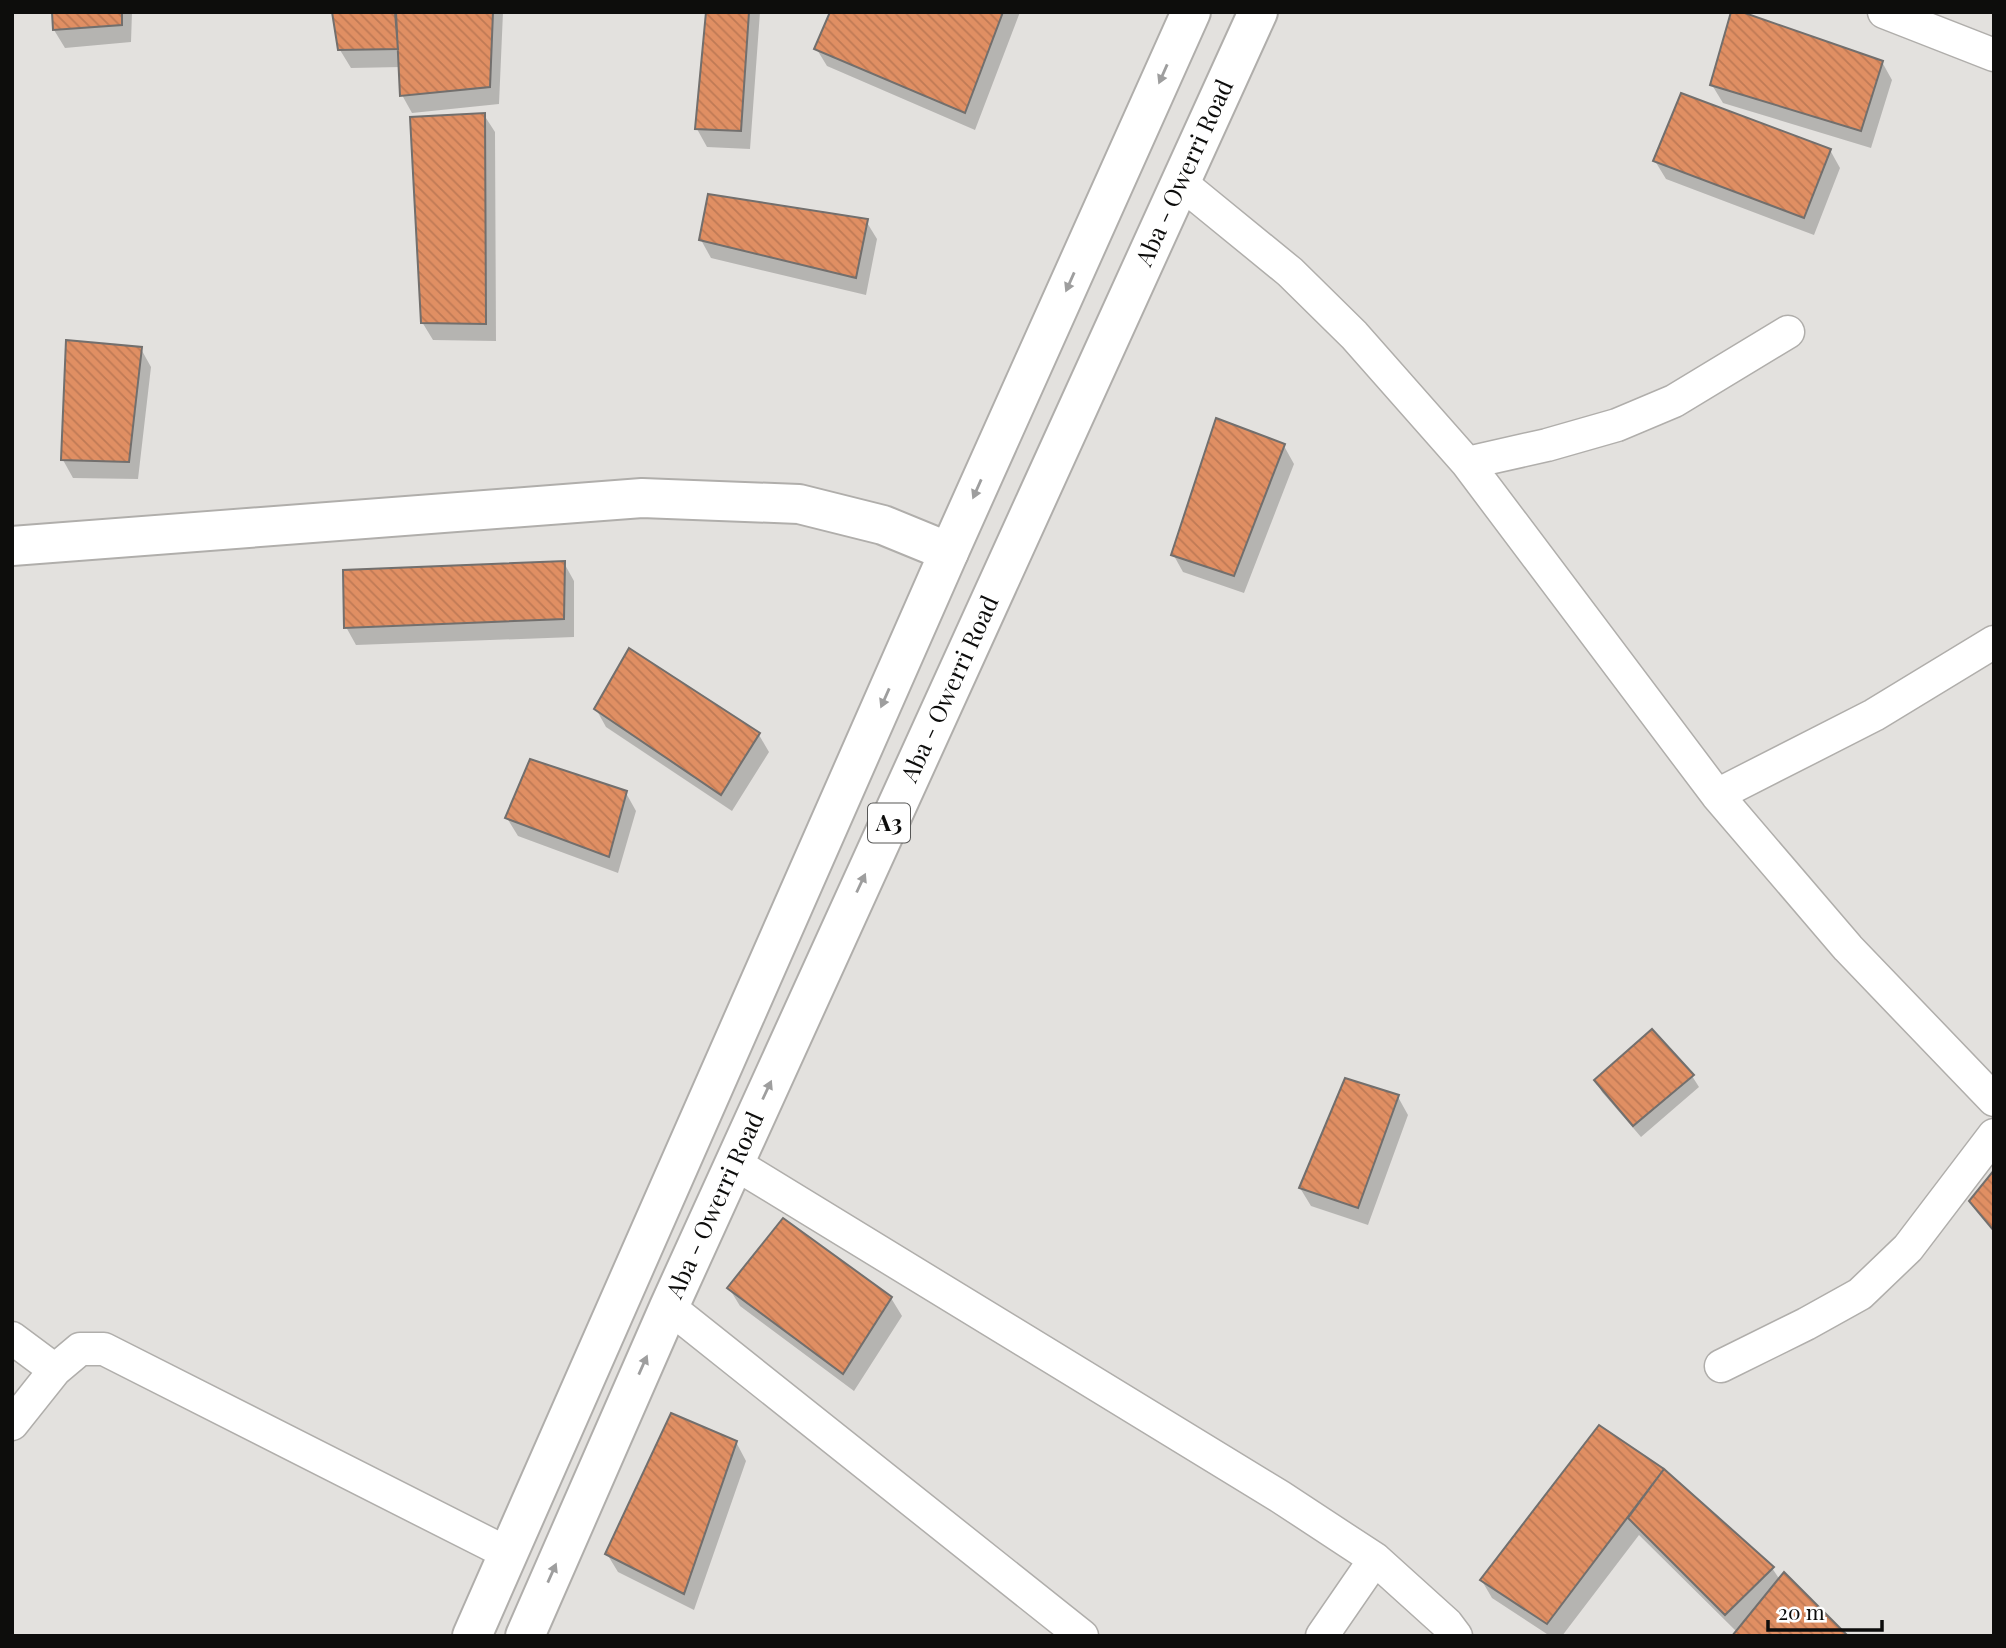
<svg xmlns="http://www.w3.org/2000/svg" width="2006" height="1648" viewBox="0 0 2006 1648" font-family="'Playfair Display',serif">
<defs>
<pattern id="building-back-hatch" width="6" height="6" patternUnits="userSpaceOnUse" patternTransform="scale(1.75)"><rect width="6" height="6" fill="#e08f63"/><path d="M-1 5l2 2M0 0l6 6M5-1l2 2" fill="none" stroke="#bf7a55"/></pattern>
</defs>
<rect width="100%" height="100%" fill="#e3e1de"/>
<path fill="#0003" d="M54,12H132L131,42L65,48L54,30Z
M334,12H503L499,104L412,113L402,95L401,67L351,68L340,50Z
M707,12H760L750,149L707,147L697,129Z
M832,12H1020L975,130L827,66L816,48Z
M1882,62L1892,80L1871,148L1723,103L1712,85Z
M484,115L495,132L496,341L433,340L422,322Z
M1830,150L1840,168L1814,235L1666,179L1655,161Z
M866,221L877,239L866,295L711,258L701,240Z
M141,349L151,367L138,479L73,478L63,460Z
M1284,446L1294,464L1244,593L1183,572L1173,554Z
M564,563L574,581V637L356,645L346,627Z
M596,709L759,735L769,752L732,811L606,727Z
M626,793L636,811L618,873L518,836L507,818Z
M1692,1076L1699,1087L1641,1137L1602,1092L1596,1080Z
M1398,1097L1408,1115L1368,1225L1311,1206L1300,1188Z
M783,1221L891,1298L902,1316L854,1391L740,1306L729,1288Z
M1600,1427L1663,1471L1772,1568L1780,1580L1737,1632L1639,1535L1562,1636H1550L1492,1598L1482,1581Z
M736,1442L746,1461L694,1610L618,1572L607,1554Z"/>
<path fill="url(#building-back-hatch)" stroke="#726f6d" stroke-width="2" d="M52,12H122V25L53,30Z
M332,12H395L398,49L338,50Z
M396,12H493L490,87L400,96Z
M706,12H749L741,131L695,129Z
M830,12H1003L965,113L814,49Z
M1731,12H1742L1883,61L1861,131L1710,85Z
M1681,93L1831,149L1804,218L1653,161Z
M485,113L486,324L421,323L410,117Z
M708,194L868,219L856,278L699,240Z
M66,340L142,347L129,462L61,460Z
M1216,418L1285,444L1234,576L1171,555Z
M565,561L564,619L344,628L343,570Z
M629,648L760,733L721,795L594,709Z
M530,759L627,791L609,857L505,818Z
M1652,1029L1694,1075L1633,1126L1594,1080Z
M1345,1078L1399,1095L1358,1208L1299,1188Z
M1994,1170V1231L1969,1201Z
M783,1218L892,1297L843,1374L727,1288Z
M671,1413L737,1441L684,1594L605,1554Z
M1599,1425L1664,1469L1547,1624L1480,1580Z
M1664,1469L1774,1567L1725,1615L1628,1518Z
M1784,1572L1848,1636H1732Z"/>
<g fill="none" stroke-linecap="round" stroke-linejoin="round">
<g stroke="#b0aeab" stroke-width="35">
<path id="street" d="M1884,12L1994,55
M1181,183L1290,272L1354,335L1467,463L1717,795L1848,948L1994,1100
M1467,463L1547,445L1617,425L1674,401L1788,332
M1717,795L1874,715L1994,642
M734,1163L1279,1496L1375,1559L1447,1624L1456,1636
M669,1307L1082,1636
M12,1338L55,1370
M1721,1366L1806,1324L1860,1294L1908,1248L1994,1135
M12,1424L55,1370L80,1349H104L509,1554
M1322,1636L1375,1559"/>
</g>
<g stroke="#b0aeab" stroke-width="42">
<path id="secondary" d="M12,546L642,498L799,504L883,525L949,552"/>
</g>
<g stroke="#b0aeab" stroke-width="42">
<g id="primary">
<path d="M472,1636L949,552L1191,12"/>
<path id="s1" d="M525,1636L669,1307L1258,12"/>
</g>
</g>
<use href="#street" stroke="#fff" stroke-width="32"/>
<use href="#secondary" stroke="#fff" stroke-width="38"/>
<use href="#primary" stroke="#fff" stroke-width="38"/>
</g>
<defs><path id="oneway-solid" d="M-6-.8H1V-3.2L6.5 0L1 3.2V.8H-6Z" transform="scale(1.75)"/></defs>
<g fill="#9e9e9e">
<use href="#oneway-solid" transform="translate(1163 74) rotate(114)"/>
<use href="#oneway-solid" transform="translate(1070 282) rotate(114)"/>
<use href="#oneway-solid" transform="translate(977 489) rotate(114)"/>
<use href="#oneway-solid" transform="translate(885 698) rotate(114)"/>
<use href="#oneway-solid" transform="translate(861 883) rotate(-65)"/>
<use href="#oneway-solid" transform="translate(767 1090) rotate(-65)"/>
<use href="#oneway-solid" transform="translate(643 1365) rotate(-66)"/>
<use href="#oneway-solid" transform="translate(552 1573) rotate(-66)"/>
</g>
<g text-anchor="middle" stroke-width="5" stroke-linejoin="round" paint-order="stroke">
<rect fill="#fff" stroke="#565655" stroke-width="2" x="868" y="803.5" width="42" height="39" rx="5"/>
<g font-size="23" font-weight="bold" fill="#0d0d0c">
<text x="889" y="831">A3</text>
</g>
<g font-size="24" fill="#0d0d0c" stroke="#fff">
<text dy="8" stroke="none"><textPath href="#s1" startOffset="1605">Aba - Owerri Road</textPath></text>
<text dy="8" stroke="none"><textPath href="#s1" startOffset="1038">Aba - Owerri Road</textPath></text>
<text dy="8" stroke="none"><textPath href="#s1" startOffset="471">Aba - Owerri Road</textPath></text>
</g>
</g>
<rect width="2006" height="1648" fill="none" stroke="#0d0d0c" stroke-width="28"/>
<path d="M1768 1620v10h114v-10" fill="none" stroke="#0d0d0c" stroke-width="3.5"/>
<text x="1778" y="1620" font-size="21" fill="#0d0d0c" stroke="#ffffff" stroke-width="5" paint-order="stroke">20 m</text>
</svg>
